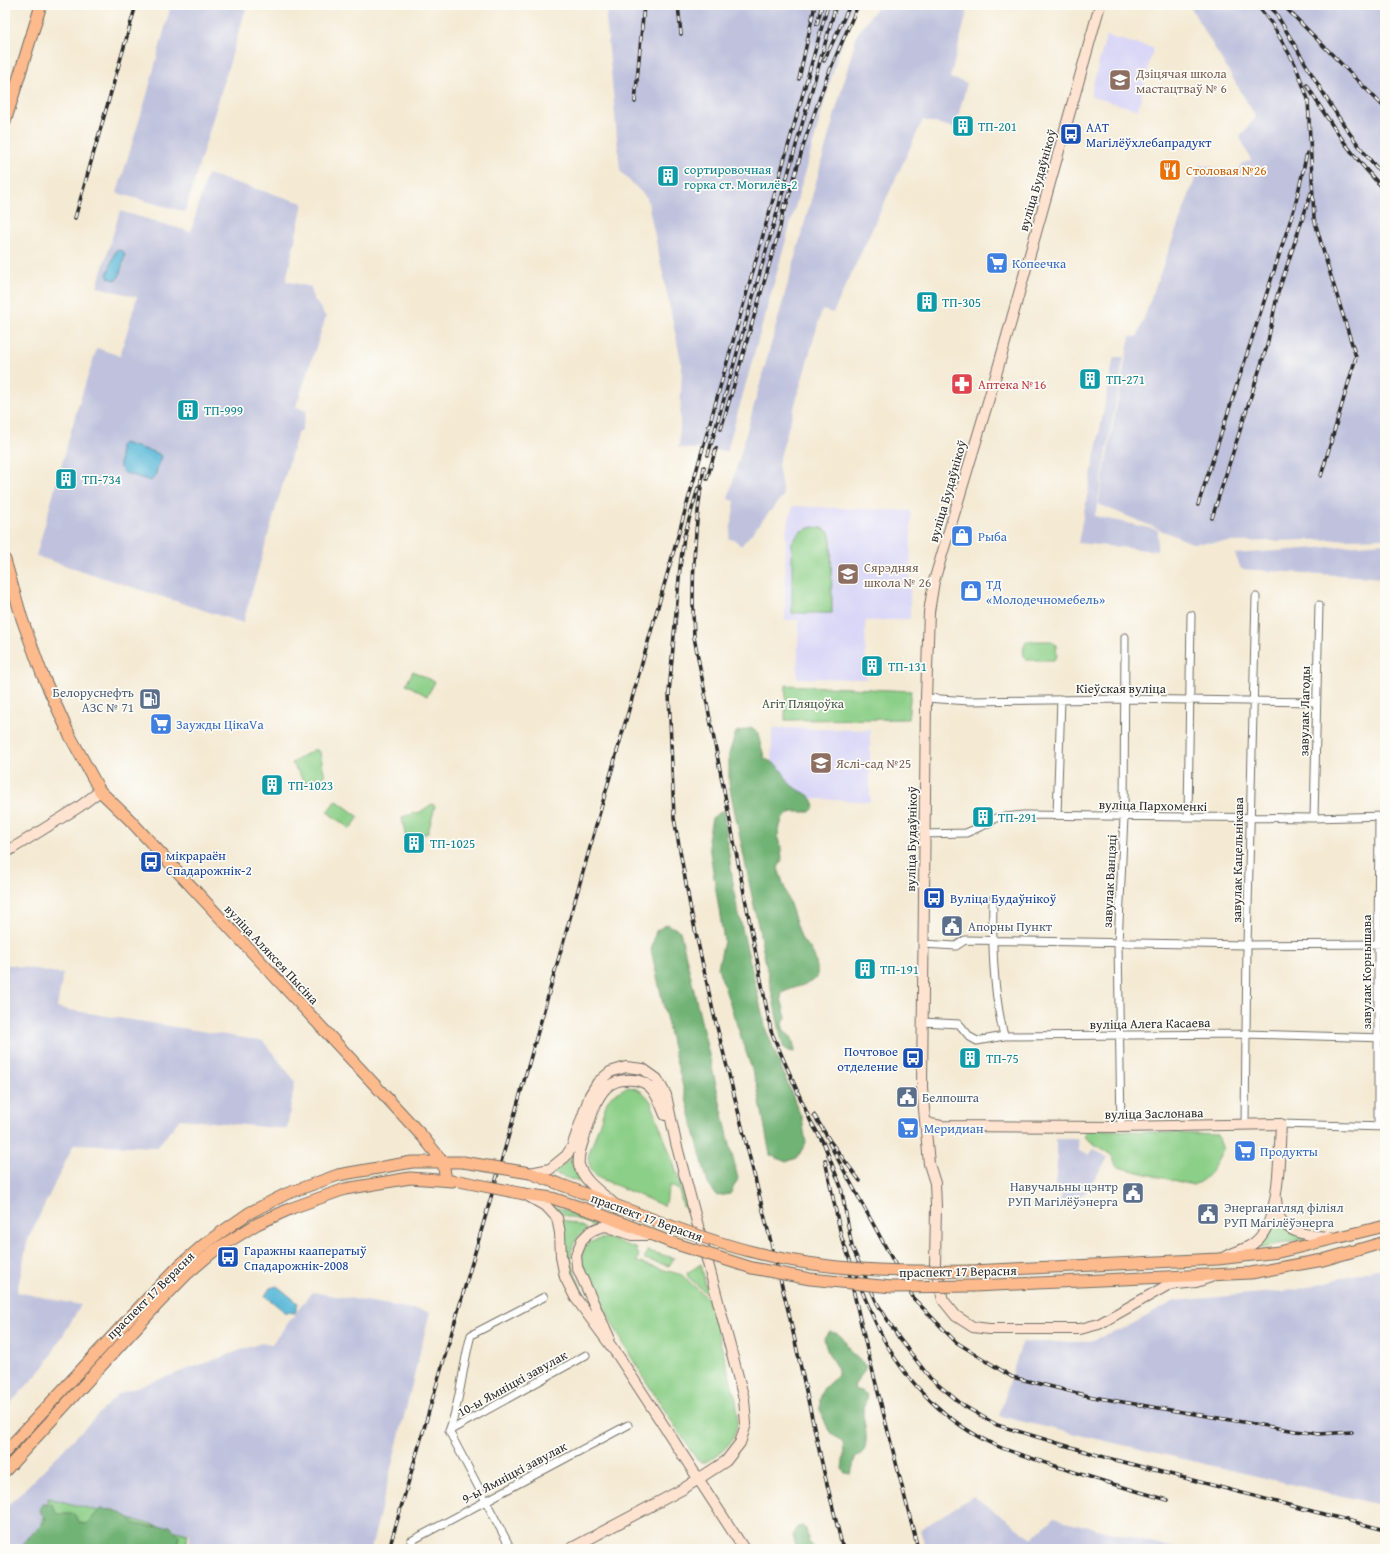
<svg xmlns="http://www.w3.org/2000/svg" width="1390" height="1554" viewBox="0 0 1390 1554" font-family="'Gentium Book Plus',serif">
<rect width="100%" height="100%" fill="#fdfcf7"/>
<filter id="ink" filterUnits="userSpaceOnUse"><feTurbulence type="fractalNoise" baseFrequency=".025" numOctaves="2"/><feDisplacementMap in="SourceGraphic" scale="8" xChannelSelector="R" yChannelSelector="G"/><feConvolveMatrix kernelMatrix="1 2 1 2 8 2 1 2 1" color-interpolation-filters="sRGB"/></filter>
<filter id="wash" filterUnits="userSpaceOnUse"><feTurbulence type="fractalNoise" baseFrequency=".012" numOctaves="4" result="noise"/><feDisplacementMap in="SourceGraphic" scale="16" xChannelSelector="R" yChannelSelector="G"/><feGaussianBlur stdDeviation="0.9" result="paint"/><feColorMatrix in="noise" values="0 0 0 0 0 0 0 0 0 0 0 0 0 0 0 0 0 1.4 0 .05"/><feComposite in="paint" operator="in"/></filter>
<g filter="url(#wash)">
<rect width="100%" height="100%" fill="#f4ead4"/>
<path fill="#d9d6f7" d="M1106,36L1153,48L1138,110L1090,96Z
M793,506L911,511L910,619L865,621L866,679L797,678L799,620H785L786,530Z
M772,728L870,730V802L771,796Z"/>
<path fill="#c0c2dd" d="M171,5H247L185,212L117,193L147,95Z
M609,5H853L831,79L727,451L679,448L682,366L647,198L620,171L606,17Z
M879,5H969L950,78L967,83L955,128L923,120L833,313L822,310L778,464L783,496L741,546L735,540L729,539L735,501L728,499L857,34Z
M1189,5H1385V538L1192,543L1098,504L1130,336L1137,337L1200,165L1237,173L1241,164L1251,160L1240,137L1256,117Z
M207,174L303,203L286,281L311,287L312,296L326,317L296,407L307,411L301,432L298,431L243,623L36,556L78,406L97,348L120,356L137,297L97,287L120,211L191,232Z
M1114,357H1124L1095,516L1158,530L1157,551L1078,543Z
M1385,543V578L1241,569L1235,554Z
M5,964L63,974L57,1008L263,1041L295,1081L287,1129L180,1119L157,1147L74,1144L28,1239L17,1292L81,1305L44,1367L5,1409Z
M1056,1139H1078L1079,1151L1089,1155L1094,1149L1108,1158L1085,1193L1061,1209V1193L1055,1183L1058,1155H1056Z
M1385,1267V1506L999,1416L1022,1342H1087L1119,1331L1175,1301L1295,1290Z
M312,1292L430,1312L371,1549H189L190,1534L48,1504L35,1549H5V1509L118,1394L261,1343L271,1345Z
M973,1496L1032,1538L1053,1518L1179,1549H926L920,1530Z"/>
<path fill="#8ccf88" stroke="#5c7d5a" d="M812,527L821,528L829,532L831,540L832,613H792V542L801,531Z
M1026,641H1052L1056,645L1057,656L1054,660H1026C1022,655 1023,646 1026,641Z
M413,671L435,682L427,696L406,684Z
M786,685L911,691L908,719L785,720Z
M313,750H317L320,752L325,777L306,784L292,763Z
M336,800L359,817L350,829L327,812Z
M432,804L435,806L428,833L406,840L402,817L420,812Z
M627,1087C639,1088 645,1093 651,1102L677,1173L687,1208L683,1207L679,1190L670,1185L664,1206L599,1178C591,1172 589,1166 588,1157L607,1102L612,1095Z
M1085,1129L1217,1135L1223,1149C1217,1163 1209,1180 1193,1185L1118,1167L1111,1155L1084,1137Z
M575,1150L585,1184L550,1172L567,1162Z
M552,1206L601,1222L603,1224L593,1226L590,1224L559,1213Z
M1275,1212L1307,1239L1257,1248C1269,1235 1273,1230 1275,1212Z
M562,1219L586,1228L587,1230C562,1246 572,1268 582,1290C587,1300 592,1311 597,1321L573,1286L566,1264Z
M607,1238L637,1249L636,1252L639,1254L637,1262L682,1275L709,1300L736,1400C741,1432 734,1447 705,1462H701L696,1458C662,1406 627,1355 599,1298C593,1287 583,1272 582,1259C581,1244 595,1239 607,1238Z
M647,1251H648L674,1258L669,1266L644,1259Z
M701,1264L708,1295L688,1277L687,1273Z
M48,1498L188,1534L186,1549H36Z"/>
<path fill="#71b274" stroke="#4e6e50" d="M751,728L758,733L760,743L765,759C769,761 773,762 776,765C783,769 785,779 791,785C801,793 813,793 815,807L810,812H791L783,818L780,826L778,839L781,847L782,860L778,868L801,937C804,944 807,944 811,950C816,957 818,970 817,978C806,986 793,987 782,993L781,998L786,1018L782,1024L784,1031L792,1038L795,1050L794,1052L789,1051L783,1047L729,784V754L736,732Z
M723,810L735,898L766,1030L802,1119L806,1143L797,1158L786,1162L770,1155L757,1085L718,968L724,941L708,839L712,818Z
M667,924L680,931L738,1179L730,1194L717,1196L708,1184L674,1052L651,950L656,931Z
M830,1332C846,1333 844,1346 854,1355C858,1359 862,1362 866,1366C864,1374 857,1379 854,1387L856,1390L862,1391L867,1395C866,1401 863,1409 863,1414C865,1429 872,1451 855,1458L851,1474L845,1473L842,1469L844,1454L843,1443L829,1431L820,1410V1399L823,1389L838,1375V1369C831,1359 826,1351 824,1338Z
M43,1503L51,1504L57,1514H74L80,1523L87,1524L100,1509L114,1510L123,1514L135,1524L152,1527L170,1526L179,1536L177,1547L175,1549H20L27,1539L46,1520L39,1510Z
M802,1526L806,1529L809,1542L815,1549H797L793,1536L796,1528Z"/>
<path fill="#5bb9d9" stroke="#437282" d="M116,250L123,251L125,255L119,277L115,280L109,278L107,275Z
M123,443L157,453L161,456L155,476L151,481L125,473L120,468V446Z
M277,1286L298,1303L295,1313L285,1312L265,1296L270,1288Z"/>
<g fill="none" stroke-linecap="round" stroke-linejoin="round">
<path stroke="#5bb9d9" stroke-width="2" d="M1382,769L1385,748"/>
</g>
</g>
<g filter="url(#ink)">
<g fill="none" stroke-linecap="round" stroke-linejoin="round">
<g stroke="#716e66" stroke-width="9">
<path id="street" d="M926,698L969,701L1125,699L1316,702
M1057,815L1061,699
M1188,817L1191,615
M1314,818L1319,605
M924,834L966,833L989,823L996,818L1024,815L1188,817L1314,818L1385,816
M993,899C992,945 993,991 1004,1036
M923,944L956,946L965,940L1247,945L1385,944
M922,1022L959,1024L970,1037L977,1041L1004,1036L1246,1034L1385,1038
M1245,1124L1247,945L1256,597
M1281,1124L1385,1127
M1121,1127L1118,943L1124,817L1125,637
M1378,1127V944L1379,817
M449,1431C461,1401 462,1367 471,1335L544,1297
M449,1431L586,1355
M449,1431L511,1549
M411,1541L628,1425"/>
</g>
<g stroke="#716e66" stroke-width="12">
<path id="secondary" d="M1100,5L996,375L934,581L929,612L926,698L922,1087L929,1164L935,1183L936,1206L935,1265L943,1300L956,1316L973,1327L989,1329H1080L1099,1324L1168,1285L1196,1282L1211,1277
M5,853L79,807L100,791
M925,1121L931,1124L941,1126L1121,1127L1281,1124C1279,1154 1280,1213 1261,1236C1253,1247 1238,1251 1226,1256
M530,1173L550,1169L566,1156L572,1147L590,1095L598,1082L610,1072L626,1067L643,1069L657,1079L666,1095L676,1143L744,1399L746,1424L740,1443L726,1461L683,1489L570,1549
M526,1195L547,1207L557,1218L560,1233L561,1257L565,1277L575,1297L619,1357L744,1549
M1276,1199C1277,1205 1277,1213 1280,1218C1290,1237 1317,1235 1335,1238
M613,1203C601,1192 584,1182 579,1165C577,1155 583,1142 586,1132C591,1118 595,1099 606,1088C616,1078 638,1077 649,1086C657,1093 661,1105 665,1115
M609,1337L577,1267L576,1255L582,1240L591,1231L598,1228L606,1226L632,1235H649"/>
</g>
<g stroke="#716e66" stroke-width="13">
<path id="primary" d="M5,122L41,5
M5,560L22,619L42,674L69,734L100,791L129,819L423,1137L443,1162L446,1180
M530,1173L668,1225
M524,1194L552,1198L597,1213L670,1242
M971,1271L1218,1259L1279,1252L1385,1226
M974,1286L1251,1273L1323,1260L1385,1242
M5,1452L147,1299L179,1266L207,1242L249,1213L286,1194L338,1175L412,1162H463
M5,1471L156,1306L187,1274L215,1250L257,1224L292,1208L345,1189L410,1178L452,1181"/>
</g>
<use href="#street" stroke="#fff" stroke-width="7"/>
<use href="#secondary" stroke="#fee3d1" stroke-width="10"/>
<use href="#primary" stroke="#fcba8d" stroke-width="11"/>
<g stroke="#2b2b2b" stroke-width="3.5">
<path id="rail" d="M678,5L681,34
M1257,5L1272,24L1295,64L1308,99L1314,218L1325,257L1356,357L1321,476
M1268,5L1275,12C1309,68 1340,129 1385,177
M1283,5L1385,108
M817,24L822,5
M824,61L850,5
M799,79L815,5
M1307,85C1329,123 1354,159 1385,190
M635,102L644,5
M785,210L805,140L827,77L858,5
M75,218L136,5
M721,429L780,228L784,204
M708,455L836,5
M704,467C695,523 691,580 694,637L771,1031L810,1120L824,1144L831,1162L841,1187L852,1247L877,1303L899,1338L930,1378L964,1406L997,1425L1104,1457L1385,1530
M707,479L716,448
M698,488L684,537L680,567L669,693L674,818L691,911L713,1011L789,1314L824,1472L843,1549
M1198,505L1295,206L1307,153
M1212,518L1267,346L1277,296L1311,193
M814,1115L830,1141L860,1181
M829,1143L914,1299L956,1342L1012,1377L1093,1397L1296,1431L1319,1434L1352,1432
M825,1160L842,1240
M841,1236C854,1271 867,1307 884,1340C908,1385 951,1426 997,1446C1011,1452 1026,1456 1040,1461C1082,1475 1125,1488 1168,1500
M848,1268L866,1345L918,1549
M389,1549L496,1180L828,5"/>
</g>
<use href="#rail" stroke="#fdfcf7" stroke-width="2" stroke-dasharray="6" stroke-linecap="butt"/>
<g stroke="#716e66" stroke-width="13" stroke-linecap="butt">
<path id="primary-bridge" d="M463,1162L530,1173
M459,1181L524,1194
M668,1225C696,1235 724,1245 753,1252C824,1271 898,1272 971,1271
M670,1242L752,1268L810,1279L892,1287L974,1286"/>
</g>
<use href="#primary-bridge" stroke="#fcba8d" stroke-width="11"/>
</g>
</g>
<defs>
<g id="school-square" transform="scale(1.15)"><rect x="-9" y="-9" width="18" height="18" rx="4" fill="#8d6e63" stroke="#fdfcf7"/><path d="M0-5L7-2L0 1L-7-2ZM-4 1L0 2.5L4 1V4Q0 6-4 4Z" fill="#fff"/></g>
<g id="building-square" transform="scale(1.15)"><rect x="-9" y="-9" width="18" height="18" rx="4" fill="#0f9aa8" stroke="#fdfcf7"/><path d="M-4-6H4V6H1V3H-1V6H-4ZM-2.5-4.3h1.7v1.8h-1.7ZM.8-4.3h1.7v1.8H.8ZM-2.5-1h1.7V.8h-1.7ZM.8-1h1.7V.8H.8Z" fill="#fff"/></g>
<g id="bus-square" transform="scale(1.15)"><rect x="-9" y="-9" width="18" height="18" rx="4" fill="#1a4fb4" stroke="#fdfcf7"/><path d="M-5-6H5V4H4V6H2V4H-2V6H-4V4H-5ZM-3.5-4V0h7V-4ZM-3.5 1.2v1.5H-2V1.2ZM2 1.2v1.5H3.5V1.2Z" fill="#fff"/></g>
<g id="restaurant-square" transform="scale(1.15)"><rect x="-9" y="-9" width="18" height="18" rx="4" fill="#e8710a" stroke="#fdfcf7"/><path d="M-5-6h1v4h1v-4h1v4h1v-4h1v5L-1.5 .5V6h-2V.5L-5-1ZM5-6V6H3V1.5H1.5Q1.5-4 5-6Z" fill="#fff"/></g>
<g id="supermarket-square" transform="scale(1.15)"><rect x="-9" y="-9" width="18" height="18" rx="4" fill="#3f7fe0" stroke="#fdfcf7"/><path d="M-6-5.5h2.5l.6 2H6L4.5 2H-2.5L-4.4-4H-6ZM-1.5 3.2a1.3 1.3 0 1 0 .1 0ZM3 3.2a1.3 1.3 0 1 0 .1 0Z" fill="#fff"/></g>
<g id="pharmacy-square" transform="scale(1.15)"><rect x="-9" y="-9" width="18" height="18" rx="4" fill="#e0444e" stroke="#fdfcf7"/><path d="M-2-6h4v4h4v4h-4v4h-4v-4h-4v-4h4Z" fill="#fff"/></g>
<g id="shop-square" transform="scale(1.15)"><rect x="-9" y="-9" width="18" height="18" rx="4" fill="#3f7fe0" stroke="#fdfcf7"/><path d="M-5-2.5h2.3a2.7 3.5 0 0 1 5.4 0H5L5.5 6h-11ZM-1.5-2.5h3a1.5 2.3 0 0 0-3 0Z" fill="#fff"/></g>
<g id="fuel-square" transform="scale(1.15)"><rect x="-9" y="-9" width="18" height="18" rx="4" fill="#5c6f8a" stroke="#fdfcf7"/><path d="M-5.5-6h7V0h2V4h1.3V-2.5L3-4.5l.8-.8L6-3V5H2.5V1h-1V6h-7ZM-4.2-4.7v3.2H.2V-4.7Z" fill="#fff"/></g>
<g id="civic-square" transform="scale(1.15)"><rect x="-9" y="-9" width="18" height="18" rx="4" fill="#5c6f8a" stroke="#fdfcf7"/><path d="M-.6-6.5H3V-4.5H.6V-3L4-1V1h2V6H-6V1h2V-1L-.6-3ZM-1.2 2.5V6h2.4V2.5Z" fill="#fff"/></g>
</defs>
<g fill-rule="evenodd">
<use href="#school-square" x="1120" y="80"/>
<use href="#building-square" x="963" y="126"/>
<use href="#bus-square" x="1071" y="134"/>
<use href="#restaurant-square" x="1170" y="170"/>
<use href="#building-square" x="668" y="176"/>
<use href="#supermarket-square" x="997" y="263"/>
<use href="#building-square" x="927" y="302"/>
<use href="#building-square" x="1090" y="379"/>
<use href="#pharmacy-square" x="962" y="384"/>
<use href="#building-square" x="188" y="410"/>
<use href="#building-square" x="66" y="479"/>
<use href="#shop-square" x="962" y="536"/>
<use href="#school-square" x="848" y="574"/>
<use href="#shop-square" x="971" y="591"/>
<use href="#building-square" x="872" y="666"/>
<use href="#fuel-square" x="150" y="699"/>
<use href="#supermarket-square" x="161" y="724"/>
<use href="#school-square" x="821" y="763"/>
<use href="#building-square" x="272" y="785"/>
<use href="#building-square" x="983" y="817"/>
<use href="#building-square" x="414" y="843"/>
<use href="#bus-square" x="151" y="862"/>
<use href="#bus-square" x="934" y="898"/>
<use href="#civic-square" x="952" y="926"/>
<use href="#building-square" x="865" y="969"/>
<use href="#bus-square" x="913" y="1058"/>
<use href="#building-square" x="970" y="1058"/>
<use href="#civic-square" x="907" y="1097"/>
<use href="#supermarket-square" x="908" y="1128"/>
<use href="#supermarket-square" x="1245" y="1151"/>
<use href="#civic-square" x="1133" y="1193"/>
<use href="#civic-square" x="1208" y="1214"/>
<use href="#bus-square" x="228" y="1257"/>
</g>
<g text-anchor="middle" stroke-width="3.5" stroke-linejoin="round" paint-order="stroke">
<g font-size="13" fill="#785e54" stroke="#fdfcf7" text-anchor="start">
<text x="1136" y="78">Дзіцячая школа<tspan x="1136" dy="15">мастацтваў № 6</tspan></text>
<text x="864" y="572">Сярэдняя<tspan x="864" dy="15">школа № 26</tspan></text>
<text x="836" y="768">Яслі-сад №25</text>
</g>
<g font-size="13" fill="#0d838f" stroke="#fdfcf7" text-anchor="start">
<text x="978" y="131">ТП-201</text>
<text x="684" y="174">сортировочная<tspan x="684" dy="15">горка ст. Могилёв-2</tspan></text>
<text x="942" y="307">ТП-305</text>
<text x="1106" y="384">ТП-271</text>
<text x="204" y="415">ТП-999</text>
<text x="82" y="484">ТП-734</text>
<text x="888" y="671">ТП-131</text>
<text x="288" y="790">ТП-1023</text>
<text x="998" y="822">ТП-291</text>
<text x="430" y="848">ТП-1025</text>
<text x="880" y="974">ТП-191</text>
<text x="986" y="1063">ТП-75</text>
</g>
<g font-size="13" fill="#164399" stroke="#fdfcf7" text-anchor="start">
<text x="1086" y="132">ААТ<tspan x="1086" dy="15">Магілёўхлебапрадукт</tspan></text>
<text x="166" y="860">мікрараён<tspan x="166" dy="15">Спадарожнік-2</tspan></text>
<text x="950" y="903">Вуліца Будаўнікоў</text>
<text x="898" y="1056" text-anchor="end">Почтовое<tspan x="898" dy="15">отделение</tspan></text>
<text x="244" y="1255">Гаражны кааператыў<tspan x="244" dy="15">Спадарожнік-2008</tspan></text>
</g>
<g font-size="13" fill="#c56008" stroke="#fdfcf7" text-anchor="start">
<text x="1186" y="175">Столовая №26</text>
</g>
<g font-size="13" fill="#2b2b2b" stroke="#fdfcf7">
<text transform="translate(1037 180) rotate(-74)" y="5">вуліца Будаўнікоў</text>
<text transform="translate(947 491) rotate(-74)" y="5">вуліца Будаўнікоў</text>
<text x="1121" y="693">Кіеўская вуліца</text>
<text transform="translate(1304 711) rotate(-89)" y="5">завулак Лагоды</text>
<text transform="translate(1153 805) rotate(1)" y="5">вуліца Пархоменкі</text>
<text transform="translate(911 839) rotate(-89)" y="5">вуліца Будаўнікоў</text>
<text transform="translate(1237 860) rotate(-89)" y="5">завулак Кацельнікава</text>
<text transform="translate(1109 881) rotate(-87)" y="5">завулак Ванцэці</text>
<text transform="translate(272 954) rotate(47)" y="5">вуліца Аляксея Пысіна</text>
<text transform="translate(1366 972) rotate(-90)" y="5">завулак Корнышава</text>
<text transform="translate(1150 1023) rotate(-1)" y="5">вуліца Алега Касаева</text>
<text transform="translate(1154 1113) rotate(-1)" y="5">вуліца Заслонава</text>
<text transform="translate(647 1217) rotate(20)" y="5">праспект 17 Верасня</text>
<text transform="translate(958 1271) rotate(-1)" y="5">праспект 17 Верасня</text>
<text transform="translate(150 1295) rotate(-45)" y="5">праспект 17 Верасня</text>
<text transform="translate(512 1383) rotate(-29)" y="5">10-ы Ямніцкі завулак</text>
<text transform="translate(514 1472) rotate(-28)" y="5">9-ы Ямніцкі завулак</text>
</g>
<g font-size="13" fill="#366cbe" stroke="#fdfcf7" text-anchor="start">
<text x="1012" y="268">Копеечка</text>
<text x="978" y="541">Рыба</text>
<text x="986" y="589">ТД<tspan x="986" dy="15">«Молодечномебель»</tspan></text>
<text x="176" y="729">Заужды ЦікаVа</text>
<text x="924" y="1133">Меридиан</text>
<text x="1260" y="1156">Продукты</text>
</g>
<g font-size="13" fill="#be3a42" stroke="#fdfcf7" text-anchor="start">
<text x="978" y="389">Аптека №16</text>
</g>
<g font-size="13" fill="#4e5e75" stroke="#fdfcf7" text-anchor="start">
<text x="134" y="697" text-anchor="end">Белоруснефть<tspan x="134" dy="15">АЗС № 71</tspan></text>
<text x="968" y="931">Апорны Пункт</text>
<text x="922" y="1102">Белпошта</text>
<text x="1118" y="1191" text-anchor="end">Навучальны цэнтр<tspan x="1118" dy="15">РУП Магілёўэнерга</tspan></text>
<text x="1224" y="1212">Энерганагляд філіял<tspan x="1224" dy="15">РУП Магілёўэнерга</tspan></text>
</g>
<g font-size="13" fill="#485c47" stroke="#fdfcf7">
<text x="803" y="708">Агіт Пляцоўка</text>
</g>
</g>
<rect width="1390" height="1554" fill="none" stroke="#fdfcf7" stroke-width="20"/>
</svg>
